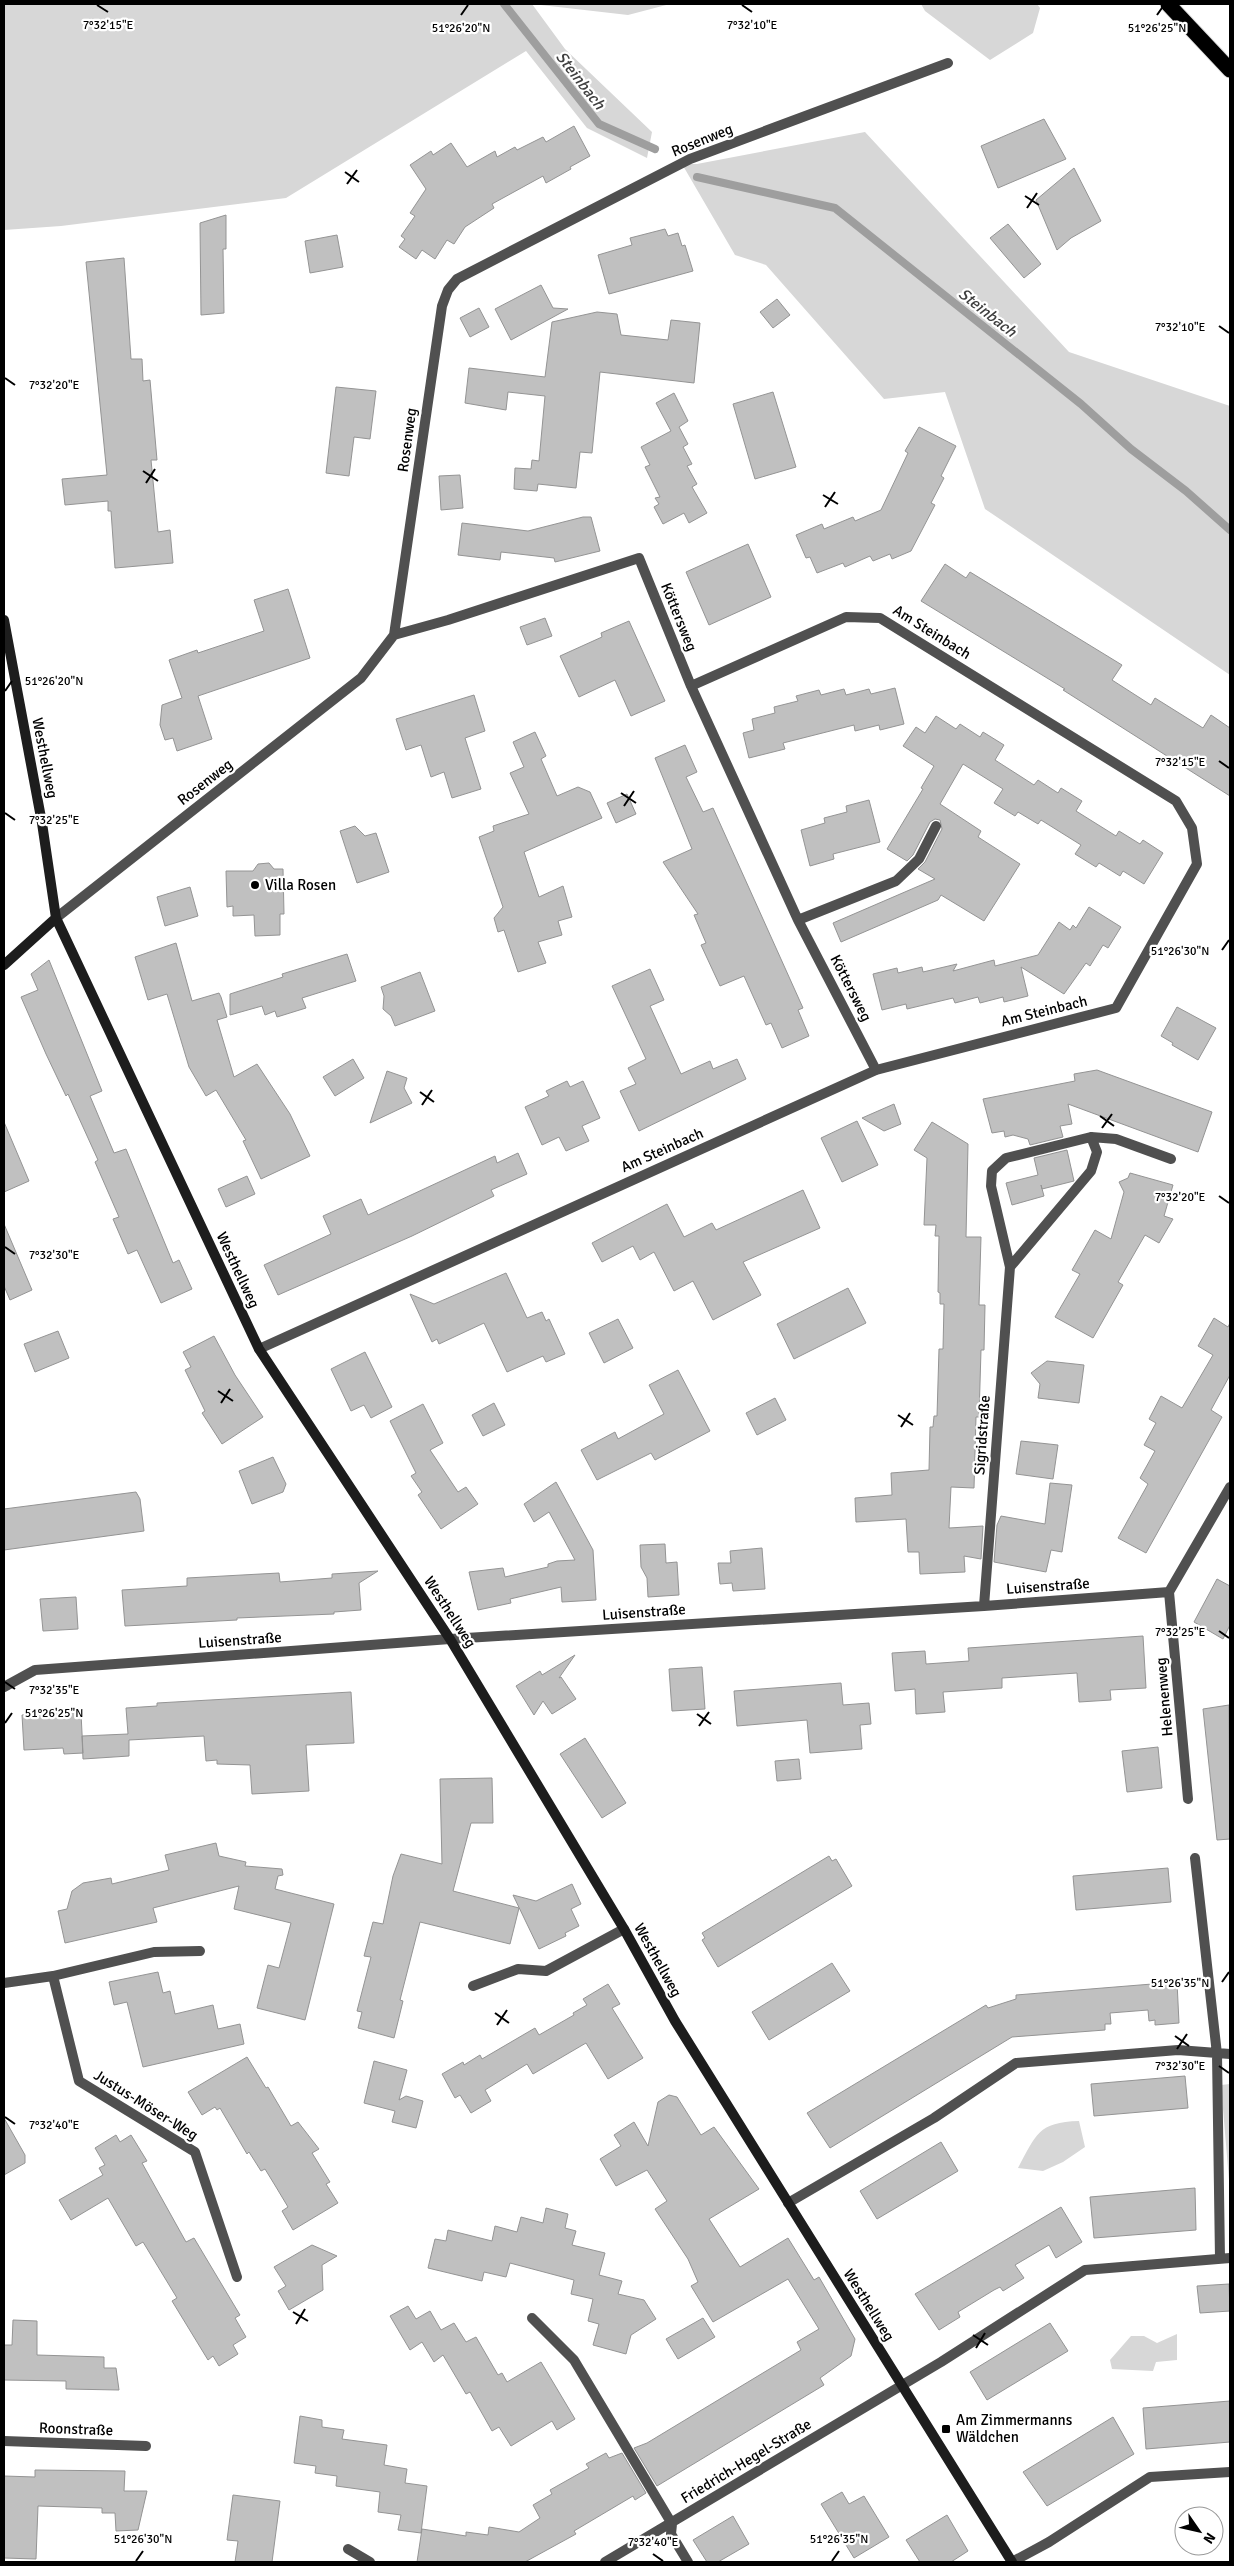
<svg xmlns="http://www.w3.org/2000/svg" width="1234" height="2566" viewBox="0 0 1234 2566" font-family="Signika,sans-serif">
<rect width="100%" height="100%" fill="#fff"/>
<path fill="#d7d7d7" d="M4,4H670L628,15L532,4L565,49L652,132L647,158L587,128L526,51L286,198L61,226L4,230Z
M921,4H1037L1040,8L1033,33L990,60L925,11Z
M865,132L1069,352L1230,406V675L985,509L945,392L884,399L766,265L735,255L682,164H697Z
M1230,2084V2192L1221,2085Z
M1079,2121L1085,2147L1063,2162L1043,2171L1018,2168C1036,2135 1038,2122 1079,2121Z
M1177,2334V2360L1156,2362L1153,2371L1112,2369L1110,2360L1131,2336H1144L1157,2343Z"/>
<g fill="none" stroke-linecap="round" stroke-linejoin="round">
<path stroke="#9e9e9e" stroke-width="8" d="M504,4L599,124L655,149
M697,177L835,208L1081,404L1131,449L1186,491L1230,530"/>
</g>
<path fill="#c0c0c0" stroke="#949494" d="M1044,119L1066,159L998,188L981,146Z
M574,126L590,156L570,167L571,169L546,183L543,176L492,204L494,208L465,227L454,244L447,240L435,259L422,250L416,259L399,247L405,239L401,236L415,216L410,213L426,189L410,165L431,151L433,155L451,143L467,167L495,151L497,157L515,147L517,150L543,137L546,142Z
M1074,168L1101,221L1071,238L1057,250L1036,200Z
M226,215V249H223L224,313L201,315L200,223Z
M1008,224L1041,264L1024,278L990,238Z
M665,229L668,236L678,233L682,246L685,245L693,271L609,294L598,255L632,245L630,238Z
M337,235L343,267L310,273L305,241Z
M124,258L131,359H142L143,381L150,380L157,460H151L158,532L170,530L173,563L115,568L111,511H108V501L65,505L62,479L107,475L86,262Z
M541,285L553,308L568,309L511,340L495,309Z
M777,299L790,315L773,328L760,312Z
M479,308L489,327L470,337L460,318Z
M597,312L617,314L621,335L668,340L671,320L700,323L694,383L600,372L592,453L580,452L576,488L538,484L537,491L514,489L515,468L531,469L532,460L539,461L545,396L508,392L506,410L465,403L469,368L545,377L552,322Z
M336,387L376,391L370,439L354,437L349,476L326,473Z
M773,392L796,467L755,479L733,404Z
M674,393L688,421L679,427L688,444L683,447L692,464L687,466L697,484L692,487L707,513L689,523L684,513L663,524L654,507L659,504L655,498L660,497L645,467L650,465L641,447L671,431L656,403Z
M919,427L956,446L941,476L944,478L931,503L935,505L911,551L892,559L890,554L873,561L870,556L845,567L843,563L817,573L810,557L806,558L796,535L822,524L824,529L853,517L855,521L881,510L908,453L905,451Z
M460,475L463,508L441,510L439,476Z
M583,517H591L600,551L555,562L554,558L501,552L500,560L458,555L462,523L528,531Z
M748,544L771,597L709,625L686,572Z
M945,564L966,578L970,572L1122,665L1112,680L1151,705L1155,698L1203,728L1211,715L1230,728V796L1063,690L1065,689L921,601Z
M288,589L310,658L198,696L212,739L177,751L173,738L165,740L160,725L162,705L182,698L169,660L197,650L198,653L264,631L254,600Z
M545,618L552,636L527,645L520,627Z
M629,621L665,701L631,716L615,680L579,697L560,656L602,637L601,633Z
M895,688L904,724L880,730L879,725L855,731L854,725L783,743L785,749L749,758L743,733L754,730L752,719L775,713L774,707L798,701L796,696L819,690L821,695L844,689L846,695L869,689L871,694Z
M474,695L485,731L465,738L481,789L452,798L444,772L431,777L421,745L406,750L396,719Z
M936,716L956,729L960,724L980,737L983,732L1004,745L995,760L1034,785L1038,780L1058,793L1061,788L1082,801L1076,811L1116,836L1119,831L1140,844L1143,840L1163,853L1144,884L1123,871L1120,876L1099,863L1096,867L1075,854L1081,845L1041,820L1038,824L1018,812L1015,816L994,803L1003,789L963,764L940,804L981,831L978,837L1020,864L984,921L941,895L938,900L841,942L833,923L935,879L918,869L925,862L942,829L940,820L935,819L930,822L913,855L907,861L887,849L923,789L921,788L934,766L903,746L916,727L925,733Z
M535,732L546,756L541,759L557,796L578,787L590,792L602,818L524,852L539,897L563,886L572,917L558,921L562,935L538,942L546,963L518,972L504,930L498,932L494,918L503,907L479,837L494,831L493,826L529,814L510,773L524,767L513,742Z
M685,745L697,772L686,777L703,812L713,808L803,1008L798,1010L809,1036L782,1048L771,1023L766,1025L744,976L720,986L701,945L706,943L694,915L698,914L663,862L692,849L655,758Z
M627,794L636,814L616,823L607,803Z
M869,800L880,842L833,854L834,859L810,866L801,830L825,823L824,818L847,812L846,806Z
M355,826L365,836L376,833L389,872L357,883L340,831Z
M269,863L274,869H283L284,914H280V935L255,936L254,915L233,916V906L227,907L226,871H253L258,864Z
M190,887L198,916L165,926L157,897Z
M1089,907L1121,927L1108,948L1103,945L1090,966L1086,963L1064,994L1021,967L1028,996L1004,1002L1003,997L980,1003L978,997L955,1003L953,998L907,1009L906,1004L882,1010L873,974L897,968L898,973L922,967L923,972L957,964L953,971L994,960L995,966L1038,955L1059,922L1070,930L1073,925L1076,928Z
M176,943L192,1001L219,993L221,997L227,1017L217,1020L234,1077L257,1064L290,1114L310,1156L261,1179L243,1141L246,1140L216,1090L206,1096L189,1067L167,994L148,1000L135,957Z
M347,954L356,981L302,998L306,1008L277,1017L275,1011L265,1015L262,1006L230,1015V994L283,977L282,974Z
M49,960L102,1091L90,1096L114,1153L126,1149L173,1263L179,1260L192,1289L161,1303L137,1250L128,1254L113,1219L119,1217L95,1162L98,1160L68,1094L66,1096L46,1054L21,997L38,990L31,974Z
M650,969L664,1000L650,1006L681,1074L710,1061L713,1069L737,1059L746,1079L639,1131L620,1091L636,1084L628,1068L646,1059L612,986Z
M420,972L435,1011L395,1026L391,1016L383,1009L384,996L381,987Z
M1177,1007L1216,1028L1198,1060L1172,1045L1173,1043L1161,1036Z
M353,1059L364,1078L335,1096L323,1077Z
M1097,1070L1212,1112L1198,1152L1068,1104L1072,1124L1060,1126L1063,1137L1030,1145L1028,1139L1013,1135L1005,1137L1004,1131L992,1133L983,1099L1075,1081L1074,1074Z
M387,1071L407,1078L404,1088L412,1103L370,1123Z
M567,1081L570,1087L583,1081L600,1118L582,1126L589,1141L566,1151L559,1137L542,1145L525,1107L549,1096L546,1091Z
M894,1104L901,1124L884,1131L862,1118Z
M857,1121L878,1165L842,1182L821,1138Z
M4,1122L29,1181L4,1192Z
M932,1122L968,1144L966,1237H981L979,1305H985L984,1350H981L979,1417H976L974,1488L951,1487L949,1528L983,1526L981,1559L964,1556L965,1572L920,1574L919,1552H908L906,1519L856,1522L855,1498L892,1495L891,1473L929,1470L930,1427H933L934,1416H937L939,1349H943L944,1304H940V1293L938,1292L939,1236H935L936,1225H924L927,1158L914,1150Z
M1067,1150L1074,1181L1042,1189L1041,1185L1044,1196L1012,1205L1006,1183L1038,1175L1034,1158Z
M518,1153L527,1174L491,1190L494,1196L412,1236L278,1295L264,1265L331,1234L323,1216L361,1199L368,1215L495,1156L497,1163Z
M1130,1173L1173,1185L1164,1216L1173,1219L1159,1243L1145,1235L1118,1282L1123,1285L1093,1338L1055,1317L1080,1274L1072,1270L1095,1230L1111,1239L1124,1192L1119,1182L1128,1178Z
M247,1176L255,1194L226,1207L218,1189Z
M803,1190L820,1228L743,1262L761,1295L713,1320L693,1281L674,1291L654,1252L640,1260L633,1246L602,1262L592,1243L667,1204L684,1237L712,1223L716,1230Z
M4,1224L32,1290L10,1300L4,1286Z
M506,1273L527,1318L542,1312L546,1321L549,1319L565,1354L546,1362L543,1356L507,1372L484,1323L439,1344L437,1339L432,1342L410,1294L434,1304Z
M848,1288L866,1323L794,1359L777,1324Z
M1214,1318L1228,1327L1230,1323V1375L1211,1410L1222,1417L1146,1553L1118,1538L1148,1484L1140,1478L1155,1451L1144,1445L1156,1423L1149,1419L1161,1396L1182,1408L1213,1355L1198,1346Z
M618,1319L633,1348L604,1363L589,1333Z
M58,1331L69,1358L35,1372L24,1344Z
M214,1336L235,1375L263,1417L222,1444L202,1413L205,1411L185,1370L191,1367L183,1352Z
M365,1352L392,1407L371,1418L364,1405L351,1411L331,1369Z
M1047,1361L1084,1365L1079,1403L1038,1398L1040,1384L1031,1373Z
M678,1370L710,1431L655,1460L651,1453L597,1480L581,1450L615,1432L618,1439L664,1414L649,1385Z
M775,1398L786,1420L757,1435L746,1413Z
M494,1403L505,1425L483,1436L472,1415Z
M423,1404L443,1443L430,1450L458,1492L466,1487L478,1504L441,1529L418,1495L422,1492L411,1476L416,1473L390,1421Z
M1021,1441L1058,1445L1053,1479L1016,1474Z
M273,1457L286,1484L283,1492L252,1504L239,1471Z
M556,1482L593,1550L596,1600L562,1602L561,1587L510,1599L511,1603L478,1610L469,1572L503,1568L505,1577L548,1567V1564L557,1561L575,1560L549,1512L534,1522L524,1504Z
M1050,1483L1072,1485L1062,1552L1051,1550L1046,1572L994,1562L997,1525L1001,1516L1045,1524Z
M136,1492L140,1499L144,1531L4,1550V1509Z
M665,1544L666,1563L677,1562L679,1595L648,1597L647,1578L641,1567L640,1545Z
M762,1548L765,1589L733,1591L732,1583L720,1584L718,1563H731L730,1551Z
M378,1571L359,1583L361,1610L334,1612V1614L237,1618V1620L125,1626L122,1590L187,1586V1578L279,1573L280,1582L332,1578V1574Z
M1217,1579L1230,1586V1625L1223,1639L1194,1622Z
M76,1597L78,1629L43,1631L40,1599Z
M1143,1636L1146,1688L1110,1690L1111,1700L1079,1702L1077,1673L1002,1678V1688L943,1692L945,1712L916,1714L915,1689L895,1691L892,1653L925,1651L926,1664L969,1661L968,1648Z
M575,1655L559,1678L561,1677L576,1699L552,1714L543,1701L534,1715L516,1686L540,1671L542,1675Z
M702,1667L705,1709L672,1711L669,1669Z
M841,1683L843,1705L869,1703L871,1724L860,1725L862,1749L810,1753L807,1720L737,1726L734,1691Z
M351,1692L354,1743L306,1745L309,1791L252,1794L250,1765L217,1764V1760L206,1761L204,1736L129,1740V1756L83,1759L82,1736L128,1734L126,1708L157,1706V1703Z
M1229,1705L1230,1839L1217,1840L1203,1709Z
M81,1713L83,1753L64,1754L63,1748L24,1750L22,1715Z
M585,1738L626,1803L602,1818L560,1754Z
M1158,1747L1162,1788L1127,1792L1122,1751Z
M799,1759L801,1779L777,1781L775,1761Z
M492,1778L493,1823H471L453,1891L519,1908L510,1944L420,1922L400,2000L403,2001L394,2038L358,2028L362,2012L357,2011L371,1957L364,1956L373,1922L383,1924L393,1876L401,1854L442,1864L440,1779Z
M216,1843L219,1856L246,1862L245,1866L282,1869L283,1875L278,1876L275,1889L334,1904L305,2020L257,2008L268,1965L279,1968L291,1923L234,1909L239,1886L153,1908L157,1922L65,1943L58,1911L67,1909L72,1891L83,1883L111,1878L112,1884L169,1870L165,1855Z
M829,1856L832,1861L836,1859L852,1886L718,1967L702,1940L705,1938L702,1933Z
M1168,1868L1171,1902L1076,1910L1073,1876Z
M572,1884L581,1904L571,1909L579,1926L565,1933L566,1936L539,1949L513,1895L536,1901Z
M832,1963L850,1991L769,2040L752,2012Z
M158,1972L163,1993L170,1991L175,2014L213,2005L218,2029L240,2024L244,2044L143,2067L127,2002L114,2005L109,1982Z
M1177,1982L1179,2023L1155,2025V2020L1149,2021L1148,2010L1110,2013L1111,2024H1105V2030L1012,2037L830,2148L807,2113L986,2005L988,2008L1016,1999V1995Z
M608,1984L620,2004L612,2008L643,2058L608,2079L586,2043L533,2074L527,2064L485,2090L491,2101L471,2113L460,2095L455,2098L442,2074L463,2062L464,2065L480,2055L482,2059L535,2028L539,2035L574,2015L573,2013L587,2005L583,1999Z
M247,2057L266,2088L268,2087L291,2126L298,2122L319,2149L312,2153L330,2182L326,2184L338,2203L293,2230L282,2211L288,2207L276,2187L265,2169L261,2171L249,2152L247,2154L220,2108L217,2110L215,2107L202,2115L188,2092Z
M374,2061L407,2070L399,2100L406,2096L423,2101L416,2128L392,2122L395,2111L364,2103Z
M1185,2076L1188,2108L1094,2116L1091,2084Z
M669,2095L677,2097L701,2135L714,2127L759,2189L709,2219L740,2267L788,2238L814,2280L819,2277L855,2339L851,2356L820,2378L824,2385L657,2486L634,2448L647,2443L801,2350L797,2342L819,2329L788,2279L713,2322L691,2286L698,2282L688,2259L655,2209L667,2201L647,2170L616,2186L600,2159L621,2146L614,2135L634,2122L648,2146L658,2102Z
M4,2118L25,2155V2163L4,2175Z
M116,2135L120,2142L131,2135L147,2161L142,2163L186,2242L194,2238L240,2315L235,2318L246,2337L233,2345L238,2354L219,2366L213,2356L208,2360L172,2301L177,2298L143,2242L136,2246L108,2198L71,2220L59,2200L103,2175L99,2168L105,2165L95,2148Z
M941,2142L958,2171L877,2219L860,2191Z
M1195,2188L1196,2230L1094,2238L1090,2197Z
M1061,2207L1082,2242L1056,2258L1049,2245L1015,2265L1024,2278L1003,2291L1000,2287L994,2290L958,2312L960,2317L939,2330L915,2294Z
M546,2208L568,2214L565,2228L576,2231L572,2245L605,2253L599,2275L622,2281L618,2294L644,2300L656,2319L631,2335L626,2354L593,2345L599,2324L588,2321L593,2299L571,2294L574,2280L510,2263L506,2277L484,2272L482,2281L428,2268L435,2239L446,2241L448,2230L492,2241L495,2226L517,2232L521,2217L543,2223Z
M312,2245L337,2256L322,2265L323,2290L289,2310L278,2291L286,2286L274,2267Z
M1229,2284L1230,2311L1200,2313L1197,2286Z
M408,2306L416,2319L430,2311L441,2330L454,2323L466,2342L476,2337L498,2375L502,2373L507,2382L541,2362L575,2419L557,2430L552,2421L511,2446L499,2427L492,2431L470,2392L466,2394L443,2355L434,2362L422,2342L410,2350L390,2316Z
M703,2318L715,2337L678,2359L666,2339Z
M13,2320L37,2321V2355L104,2357V2368H116L119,2390L66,2389V2381L4,2380V2345H12Z
M1050,2323L1068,2351L987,2400L970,2372Z
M1230,2401V2442L1146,2449L1143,2408Z
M300,2416L322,2420V2427L344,2430L342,2439L387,2445L384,2465L407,2469L405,2483L427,2486L421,2533L398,2530L401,2515L378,2512L380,2492L336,2486L337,2476L315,2473L316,2466L294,2463Z
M1113,2417L1134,2454L1047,2506L1023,2472Z
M606,2453L609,2458L622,2453L646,2493L635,2500L633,2496L574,2531L576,2534L525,2562H417L422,2529L466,2536V2532L488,2535L489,2527L519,2532L540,2518L533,2505L552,2494L550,2490L589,2468L586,2464Z
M35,2470L125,2471L124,2491H147L138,2530L116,2531L115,2513H102V2508L38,2506L36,2559L4,2558V2476L35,2477Z
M842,2492L849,2504L864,2496L889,2537L854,2558L821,2504Z
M233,2495L280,2501L272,2562H235L238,2541L227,2540Z
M947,2515L968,2551L951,2562H920L906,2540Z
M733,2516L749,2544L718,2562H707L693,2540Z"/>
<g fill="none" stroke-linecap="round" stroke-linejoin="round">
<g stroke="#dbdbdb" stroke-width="17">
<path id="highway" d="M1168,4L1230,70"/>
</g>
<path stroke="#505050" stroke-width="10" d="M394,635L448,620L639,558L691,686L798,920L876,1070
M56,918L361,678L394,635L442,306L448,290L457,279L690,159L948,63
M798,920L896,881L919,859L936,826
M1091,1137L1116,1139L1171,1159
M259,1349L876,1070L1116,1008L1197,864L1192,828L1176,801L880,618L846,617L691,686
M1169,1592L1188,1799
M1169,1592L1230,1487
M984,1606L1010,1267L1091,1171L1097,1152L1091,1137L1006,1158L992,1171L991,1186L1010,1267
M4,1687L35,1670L450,1639L984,1606L1169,1592
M1195,1858L1217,2054L1220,2259
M53,1976L154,1952L200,1951
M4,1983L53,1976L79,2081L195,2152L237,2277
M473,1986L518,1969L546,1971L624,1929
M788,2203L934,2118L1016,2063L1178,2050L1230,2054
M532,2318L574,2360L672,2524L671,2534L688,2562
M4,2441L146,2446
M348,2549L370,2562
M605,2562L941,2362L1085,2270L1230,2258
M1012,2562L1049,2542L1150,2477L1230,2472"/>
<path stroke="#1d1d1d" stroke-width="10" d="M4,620L42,823L56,918L259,1349L450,1639L624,1929L675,2021L1012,2562
M4,965L56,918"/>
<use href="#highway" stroke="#000" stroke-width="15"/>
</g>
<path fill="none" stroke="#000" stroke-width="2" d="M97,5L108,12M742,5L752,12M461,15L468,5M1157,15L1164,5M345,172L359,182M347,184L357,170M1025,196L1039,205M1027,208L1037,193M1219,326L1229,333M5,378L15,385M143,471L158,481M146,483L155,469M823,495L838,504M825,507L835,492M5,691L12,681M1219,761L1229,768M621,793L636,803M624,806L634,791M5,813L15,820M1222,950L1229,940M420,1092L434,1102M422,1105L432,1090M1100,1116L1114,1126M1102,1128L1112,1114M1219,1196L1229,1203M5,1247L15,1254M218,1391L233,1401M221,1403L230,1389M898,1415L913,1425M901,1427L910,1413M1219,1631L1229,1638M5,1682L15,1689M697,1714L711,1724M5,1723L12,1713M699,1726L709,1712M1222,1982L1229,1972M495,2013L509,2023M497,2025L507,2010M1175,2036L1189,2046M1177,2049L1187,2034M1219,2066L1229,2073M5,2117L15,2124M293,2312L308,2321M296,2324L305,2309M973,2335L988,2345M976,2348L985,2333M653,2554L663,2561M136,2561L143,2551M832,2561L839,2551"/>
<g fill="#000" stroke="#fff" stroke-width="2">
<circle cx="255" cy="885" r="5"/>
<rect x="941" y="2424" width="10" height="10" rx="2.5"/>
</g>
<g text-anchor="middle" stroke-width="4.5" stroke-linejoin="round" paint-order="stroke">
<g font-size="15" fill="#000" stroke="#fff">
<text transform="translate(702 140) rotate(-22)" y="5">Rosenweg</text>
<text transform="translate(407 440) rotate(-82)" y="5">Rosenweg</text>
<text transform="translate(679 617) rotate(68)" y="5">Köttersweg</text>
<text transform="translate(932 632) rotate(32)" y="5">Am Steinbach</text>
<text transform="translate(45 758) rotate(79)" y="5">Westhellweg</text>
<text transform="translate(205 782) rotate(-38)" y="5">Rosenweg</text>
<text transform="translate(851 988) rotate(63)" y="5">Köttersweg</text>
<text transform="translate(1044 1011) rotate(-14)" y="5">Am Steinbach</text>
<text transform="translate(662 1150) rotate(-24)" y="5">Am Steinbach</text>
<text transform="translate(238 1270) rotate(65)" y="5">Westhellweg</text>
<text transform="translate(982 1435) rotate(-86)" y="5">Sigridstraße</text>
<text transform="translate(1048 1586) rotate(-4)" y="5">Luisenstraße</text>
<text transform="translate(450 1612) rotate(57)" y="5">Westhellweg</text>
<text transform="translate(644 1612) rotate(-4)" y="5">Luisenstraße</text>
<text transform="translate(240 1640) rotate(-4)" y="5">Luisenstraße</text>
<text transform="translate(1164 1697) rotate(-95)" y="5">Helenenweg</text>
<text transform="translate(658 1960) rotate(61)" y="5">Westhellweg</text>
<text transform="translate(146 2105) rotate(32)" y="5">Justus-Möser-Weg</text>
<text transform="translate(869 2305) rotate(58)" y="5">Westhellweg</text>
<text transform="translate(76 2429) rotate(2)" y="5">Roonstraße</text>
<text transform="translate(746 2461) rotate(-31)" y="5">Friedrich-Hegel-Straße</text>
</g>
<g font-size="15" fill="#000" stroke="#fff" text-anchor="start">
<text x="265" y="890">Villa Rosen</text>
<text x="956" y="2425">Am Zimmermanns<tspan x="956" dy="17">Wäldchen</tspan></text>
</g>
<g font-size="16" font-style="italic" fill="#3f3f3f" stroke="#fff">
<text transform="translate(581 80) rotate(52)" y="6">Steinbach</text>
<text transform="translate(988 312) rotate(38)" y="6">Steinbach</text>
</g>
</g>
<g font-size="12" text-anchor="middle" fill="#000" stroke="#fff" stroke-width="4.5" stroke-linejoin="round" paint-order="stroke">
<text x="108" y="29">7°32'15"E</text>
<text x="752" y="29">7°32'10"E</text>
<text x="461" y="32">51°26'20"N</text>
<text x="1157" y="32">51°26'25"N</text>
<text x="1180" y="331">7°32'10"E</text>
<text x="54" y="389">7°32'20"E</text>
<text x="54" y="685">51°26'20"N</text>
<text x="1180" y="766">7°32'15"E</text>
<text x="54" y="824">7°32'25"E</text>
<text x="1180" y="955">51°26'30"N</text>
<text x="1180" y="1201">7°32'20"E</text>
<text x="54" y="1259">7°32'30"E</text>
<text x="1180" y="1636">7°32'25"E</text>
<text x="54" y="1694">7°32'35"E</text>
<text x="54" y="1717">51°26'25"N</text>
<text x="1180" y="1987">51°26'35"N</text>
<text x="1180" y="2070">7°32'30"E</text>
<text x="54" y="2129">7°32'40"E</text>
<text x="143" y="2543">51°26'30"N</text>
<text x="839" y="2543">51°26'35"N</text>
<text x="653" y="2546">7°32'40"E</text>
</g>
<rect width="1234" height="2566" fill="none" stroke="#000000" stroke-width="10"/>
<g transform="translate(1199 2531) rotate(124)"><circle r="24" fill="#ffffff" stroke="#999999"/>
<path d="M0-4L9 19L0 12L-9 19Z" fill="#000000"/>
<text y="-8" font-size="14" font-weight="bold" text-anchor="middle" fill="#000000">N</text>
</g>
</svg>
